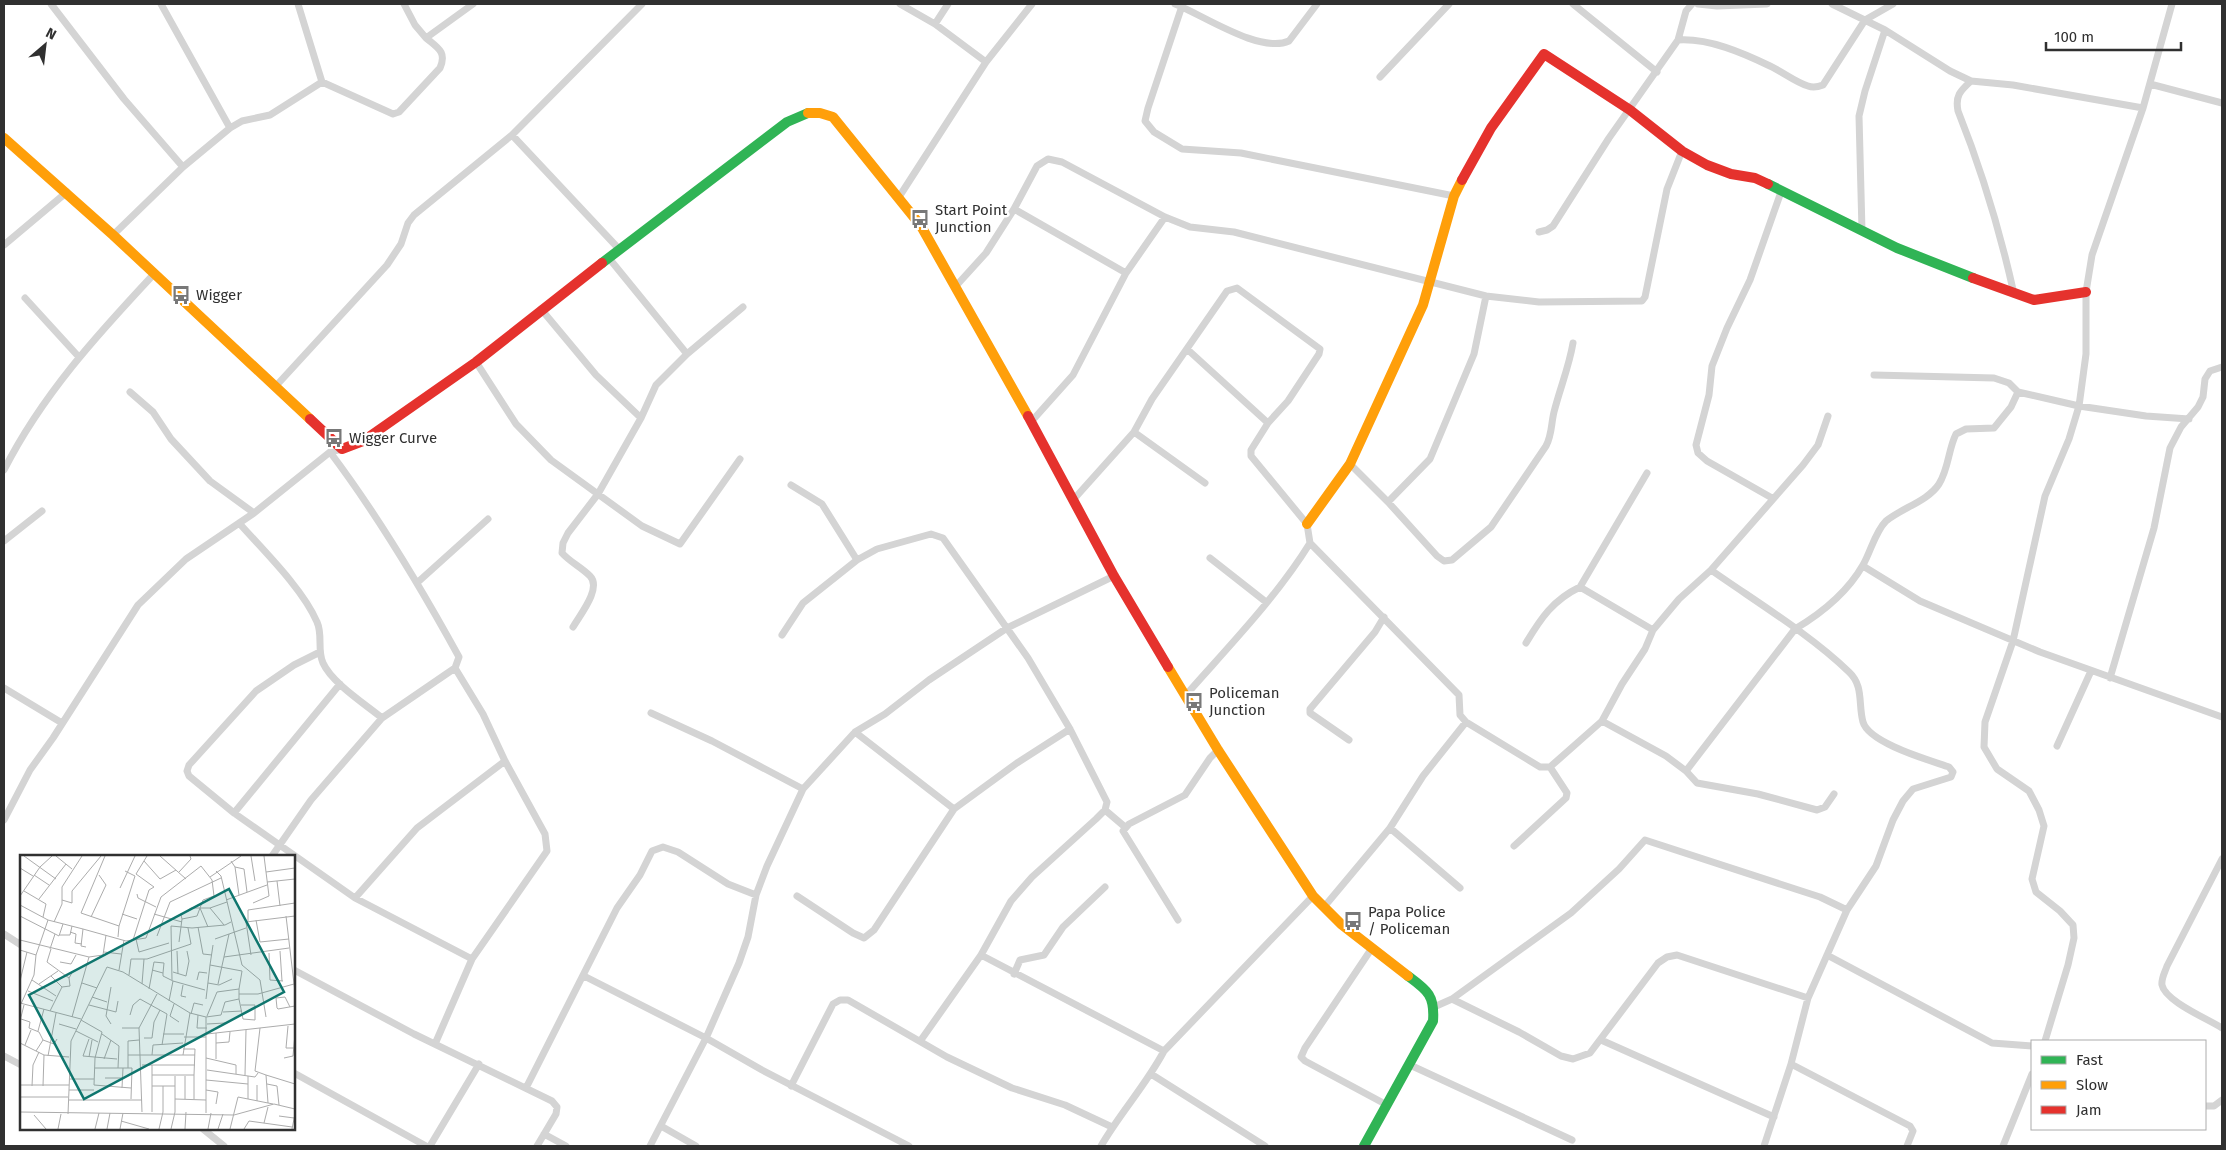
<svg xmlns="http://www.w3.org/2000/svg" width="2226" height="1150" viewBox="0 0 2226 1150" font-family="'Fira Sans',sans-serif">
<rect width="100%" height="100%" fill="#fff"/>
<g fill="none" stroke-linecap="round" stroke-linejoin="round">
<path stroke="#d4d4d4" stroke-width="7" d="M51,4L124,99L183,167
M161,4L230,128
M298,4L322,82L393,114L399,112L440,68C447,52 438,48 426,38
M404,4L415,25L426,38L473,4
M900,4L935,24L986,62
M1175,4C1203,15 1260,54 1289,41L1317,4
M1573,4L1657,72
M1698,4L1717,6L1767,4
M1832,4L1885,30L1950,71L1971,81L2013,85L2143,108
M1182,6L1148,108L1145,121L1154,132L1182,149L1241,153L1454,196
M935,24L948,4
M1678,40L1686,11L1692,4
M1380,77L1449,4
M1971,81C1960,91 1955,96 1958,111C1982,171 2000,231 2014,294
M2150,84L2222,103
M512,135L619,249
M899,197L986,62L1032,4
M1014,209L1126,273
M1862,231L1859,116L1865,91L1885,30
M1539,232L1547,230L1553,226L1609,138L1678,40C1709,38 1743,53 1770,66C1783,72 1795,82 1808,86C1813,88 1818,87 1823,85L1865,20L1893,4
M113,235L183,167L230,128L242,121L270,115L322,82
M4,245L67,192
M608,257L687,354
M956,286L986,253L1014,209L1037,166L1048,159L1062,162L1165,217L1190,227L1234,232L1486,296L1539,302L1642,301L1645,297L1667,189L1682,151
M25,298L78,356
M541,309L596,375L641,418
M1187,349L1268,423L1251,450V456L1307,524L1310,543L1459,695L1460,715L1466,722L1540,767H1550L1602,721L1622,684L1645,649L1653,630L1679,599L1711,570
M476,362L516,424L551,460L642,526L680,544L740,459
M1874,375L1994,378L2009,383L2018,392L2079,406L2146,416L2189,419
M275,387L387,265L401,244L408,223L414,215L512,135L642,4
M130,392L153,412L171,439L210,481L254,513
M1031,422L1073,375L1126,273L1165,217
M1134,432L1205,483
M1350,464L1388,502L1437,556L1444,561L1452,560L1491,527L1546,446C1552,435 1551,424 1554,412C1560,388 1569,367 1573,343
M4,470C42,395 97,335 154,274
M791,485L822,504L857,560
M1772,498L1707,461L1698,453L1696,445L1709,395L1712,366L1727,328L1750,280L1781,192
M1074,499L1134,432L1152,399L1227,291L1237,288L1320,349L1319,354L1288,401L1268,423
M1388,502L1430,459L1474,354L1486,296
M239,523C263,550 303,589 317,622C323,635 317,650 323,663C332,683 365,704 382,718
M4,541L42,511
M1210,558L1266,602
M1863,566L1920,601L2040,652L2222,717
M418,582L488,519
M1580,587L1647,473
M573,627C580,615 602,588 590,576C581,567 570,562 562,553L563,543L568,533L598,494L641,418L656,385L687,354L743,307
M782,635L803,603L857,560L877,549L931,534L943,538L1028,658L1070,729L1107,802L1105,810L1096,819L1032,877L1011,901L981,955L921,1040
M1526,643C1541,618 1553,600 1580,587L1653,630
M320,652L294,665L256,691L189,765L187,771L189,776L234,813L355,898L472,959
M2110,678L2154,528L2170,448L2181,427L2198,407L2203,397L2205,379L2210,371L2222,367
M4,688L62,723
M1185,696C1228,647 1276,598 1310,543
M651,713L712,741L803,789
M1602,721L1666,756L1686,771L1697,783L1758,794L1817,810L1825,807L1834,794
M855,732L954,809
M1349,740L1310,713V709L1375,632L1384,617
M2057,746L2091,671
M1686,771L1795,629C1822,613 1847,593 1863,565C1871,551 1875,532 1886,521C1902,508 1928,501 1939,484C1949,468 1948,450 1956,434L1966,429L1994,428L2011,407L2018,392
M1105,810L1125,827
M234,813L340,684
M4,820L30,770L53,738L138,605L186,559L254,513L330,452L342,449
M1390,828L1423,776L1466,722
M1514,846L1566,798L1567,793L1550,767
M272,856L311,800L382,718L455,668L459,657C420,586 379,517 330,452
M2222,859L2167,966C2165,972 2161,979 2162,985C2165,1001 2208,1019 2222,1028
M797,896L853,933L864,938L874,930L954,809L1017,763L1070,729
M355,898L417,828L505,761
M1324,907L1390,828L1460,888
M1178,920L1123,831L1129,824L1185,795L1210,758L1218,750
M4,934L21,945
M1372,948L1305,1048L1301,1057L1305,1061L1387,1105
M981,955L1164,1051
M1827,955L1992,1043L2032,1046
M294,970L414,1034L552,1101L557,1107L556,1114L537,1146
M1014,974L1020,960L1044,955L1063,927L1105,887
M584,976L706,1038L762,1070L909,1146
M1452,999L1571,913L1619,869L1645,840L1820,897L1847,910
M1434,1007L1452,999L1519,1032L1561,1056L1573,1059L1590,1053L1658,963L1667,957L1677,955L1808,998
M1601,1040L1774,1117
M2045,1041L2068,965L2074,938L2073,925L2060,911L2036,892L2032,879L2044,826L2039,810L2029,791L1997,769L1984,747L1985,722L2013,641L2045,496L2069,439L2079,406L2086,354V292L2092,255L2143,108L2172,4
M435,1044L472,959L547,851L545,834L505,761L483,714L455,668
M4,1056L21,1065
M1791,1064L1910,1126L1913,1131L1907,1146
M1410,1065L1572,1140
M294,1073L426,1146
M1151,1074L1265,1146
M791,1086L833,1004L840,1000H848L947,1057L1012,1088L1065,1105L1112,1127
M526,1088L617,908L640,875L652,851L663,847L678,852L728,884L756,895
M2205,1106H2214L2222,1100
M661,1126L696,1146
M203,1129L224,1146
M544,1134L566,1146
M430,1146L479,1064
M650,1146L706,1038L739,963L748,937L756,895L767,866L803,789L855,732L885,714L929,680L1007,628L1114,576
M1101,1146C1120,1113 1146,1085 1164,1051L1313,896
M1764,1146L1791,1064L1808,998L1847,910L1876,866L1893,820L1903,801L1913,789L1951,777L1953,772L1949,767C1929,760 1869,743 1863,722C1858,704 1864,686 1849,672C1811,635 1755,601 1711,570L1803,465L1818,445L1828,416
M2003,1146L2032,1074"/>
<path stroke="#30b455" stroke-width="10" d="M1768,184L1897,248L1973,278
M602,263L787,122L808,113
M1364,1146L1433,1021C1435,995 1427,990 1408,976"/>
<path stroke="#ff9f0a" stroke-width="10" d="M808,113H820L833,117L921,226L1028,416
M4,138L113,235L310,419
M1307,524L1350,464L1423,305L1454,196L1462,180
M1168,667L1218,750L1313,896L1341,924L1408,976"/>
<path stroke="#e5322d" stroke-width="10" d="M1462,180L1491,128L1544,54L1630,110L1682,151L1707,165L1731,174L1755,178L1768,184
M1973,278L2034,300L2086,292
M1028,416L1114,576L1168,667
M310,419L342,449L363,441L476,362L602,263"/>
</g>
<defs>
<g id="bus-bare" transform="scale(1.5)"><path d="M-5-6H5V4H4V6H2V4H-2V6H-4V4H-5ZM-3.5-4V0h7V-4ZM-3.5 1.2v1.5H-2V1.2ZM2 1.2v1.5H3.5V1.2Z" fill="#787878" stroke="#fff" stroke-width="2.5" paint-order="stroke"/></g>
</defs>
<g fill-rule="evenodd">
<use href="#bus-bare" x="920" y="219"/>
<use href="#bus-bare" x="181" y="295"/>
<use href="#bus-bare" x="334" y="438"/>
<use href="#bus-bare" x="1194" y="702"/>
<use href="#bus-bare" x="1353" y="921"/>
</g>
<g text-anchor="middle" stroke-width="5" stroke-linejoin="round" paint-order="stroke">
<g font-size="15" fill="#303030" stroke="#fff" text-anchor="start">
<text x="935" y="215">Start Point<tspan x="935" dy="17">Junction</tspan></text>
<text x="196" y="300">Wigger</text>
<text x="349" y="443">Wigger Curve</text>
<text x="1209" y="698">Policeman<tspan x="1209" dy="17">Junction</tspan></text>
<text x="1368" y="917">Papa Police<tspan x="1368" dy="17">/ Policeman</tspan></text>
</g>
</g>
<g transform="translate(20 855)">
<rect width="275" height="275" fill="#fff"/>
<path fill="none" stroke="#acacac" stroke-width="1" d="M4,1L36,24M36,1L52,14M85,1L61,58L99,71L98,82M140,1L166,24M231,1L235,26M124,6L140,24L156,15M211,6L215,12L219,40M215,12L224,14L227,37M0,13L13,21M196,16L201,21L222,110L240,125L246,162M159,17L171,4L170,1M246,17L275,13M116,19L127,1M14,20L29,30M190,22L221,1M257,26L260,51M247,27L275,24M100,33L115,1M4,36L26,49L23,62M117,39L118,43L136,52M0,41L20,12L32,1M19,44L46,9M42,45L52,48V36L81,1M206,45L247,30M233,48L249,41L244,1M0,50L28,65L63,74L61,91L66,92M180,53L188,72M190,53L204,70M102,59L117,64M134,59L162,67M0,61L39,81L43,69M266,61L275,137M71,62L86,30L79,20M162,64L161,60L171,53H190L207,47M236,65L240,87L269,84M228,66V55L275,48M34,67L42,49V32L62,1M99,71L115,21L105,16M178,72L183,99L192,100M63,74L106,86L126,83L141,42L181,11L192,25L194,41L183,45L177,61L162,64L159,87M50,77L56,79L55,88L62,89M40,80H50L52,71M137,81L150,47L201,23M116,84L119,97L149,88M195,84L226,73M0,85L69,102L83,100L86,80M113,85L129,35L134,32L116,19M193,90L190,110L222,116L219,134V144L223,164L235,165V150H221M30,94L35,79M31,94L27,107L49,123L53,116M0,95L16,100L28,65M157,96L158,119M260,96L262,126M84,97L101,99M249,98L250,125L263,126M231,100L226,67L275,61M204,102L269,93M40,107L51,109L56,100M99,115L104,85M132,115L143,118V121L153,126L185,135M153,117L166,121L169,106L167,96M109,120L111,104H127L171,89L168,73M31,121L42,132L50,131L49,123M12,125L36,141M152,125L151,71L172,73L205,70L211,67M177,125L179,117L187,118M0,126L7,97M62,128L77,133M188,128L199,130L212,124M19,129L38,116M122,129L124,104M198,129L209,79M163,130L161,141L166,142M91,132L86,161L91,169M129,134L134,107L144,108L143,118M8,136L33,146M219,139H238L274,129M72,142L87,147M186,144L190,110M149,146L153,126M0,148L61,164M1,149L14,120L16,100M154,149L150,161L159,167M69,150L96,157L98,146M270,152L265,142L256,143L257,153L258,154L275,151M30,156L42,132M203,157L222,156M171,159L174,148L183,150M110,160L113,150L120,144L147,159L142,190M178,160L177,173H187M187,161L197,137L219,134M52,162L69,102M186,162V258M1,164L10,167L9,173L19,177L23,185M61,165L82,177L75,203L74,230L111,233M0,166L4,150M39,169L56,174M187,169L205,168M268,171L266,193H274M102,173H119M240,173L235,216L246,220M18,176L24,154M56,176L78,187M82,179L99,191L98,213M143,179H164M187,179L275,169M164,182H186M124,183H132L134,167L140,155M69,184L63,201L97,204M0,188L24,200L49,202M196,188L209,187L210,177M5,190L11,175M163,194H175L174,220M16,196L23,185L34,189L37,184M108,200H175M132,200L133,190L163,188M163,200L170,158M28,201L36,158M69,202L72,185M186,203L216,210V219M264,203L273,201L275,179M84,204L91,185M196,204V178M122,210H175M132,210V257M75,213H112L111,244M108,213V186L119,185M187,215L235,222L238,218M132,220H174V244M225,220L226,175M85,223H103M49,224H74M186,225L228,229M247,229L257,231L259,250M0,230H49M237,230V246M12,231L13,210L19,197M23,231L24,200M132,231H155M102,233L103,213M49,235H74M186,235L198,237L196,249M0,242H48M155,244L186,245M165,244V221M228,244V221M49,245H122M248,248L246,220L275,229M0,257L214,260L254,249L275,254M122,257L119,173L137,139M48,259L51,186L87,112L103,117L170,158L186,162L201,160L205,147L219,144M14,260L26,274M259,261L274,263M101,266L129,274M244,268L248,252M38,274L41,259M75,274L79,258M87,274L90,258M100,274L103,258M139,274L143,257V231M151,274L155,257V221M165,274L166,257M188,274L191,258M198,274L203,259M210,274L218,242L253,249M224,274L229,266L272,272M272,274L275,259"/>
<path fill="#0f766e" fill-opacity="0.15" stroke="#0f766e" stroke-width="2.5" d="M209,34L264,137L64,244L9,140Z"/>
<rect width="275" height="275" fill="none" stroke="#303030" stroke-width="2.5"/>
</g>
<rect width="2226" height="1150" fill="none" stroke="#303030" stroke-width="10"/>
<rect x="2031" y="1040" width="175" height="90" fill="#ffffff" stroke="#acacac"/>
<rect x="2041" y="1056" width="25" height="8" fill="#30b455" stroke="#acacac"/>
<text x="2076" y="1065" font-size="15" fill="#303030">Fast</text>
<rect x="2041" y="1081" width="25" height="8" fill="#ff9f0a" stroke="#acacac"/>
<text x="2076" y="1090" font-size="15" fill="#303030">Slow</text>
<rect x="2041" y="1106" width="25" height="8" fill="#e5322d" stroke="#acacac"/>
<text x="2076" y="1115" font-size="15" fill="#303030">Jam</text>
<g transform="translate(45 45) rotate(28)" stroke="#ffffff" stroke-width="4" paint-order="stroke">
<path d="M0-4L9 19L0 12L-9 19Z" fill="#303030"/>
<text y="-8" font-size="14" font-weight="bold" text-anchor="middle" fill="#303030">N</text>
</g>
<path d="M2046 42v8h135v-8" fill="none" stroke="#303030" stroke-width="2.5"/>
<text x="2054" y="42" font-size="15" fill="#303030" stroke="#ffffff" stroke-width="4" paint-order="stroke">100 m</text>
</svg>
